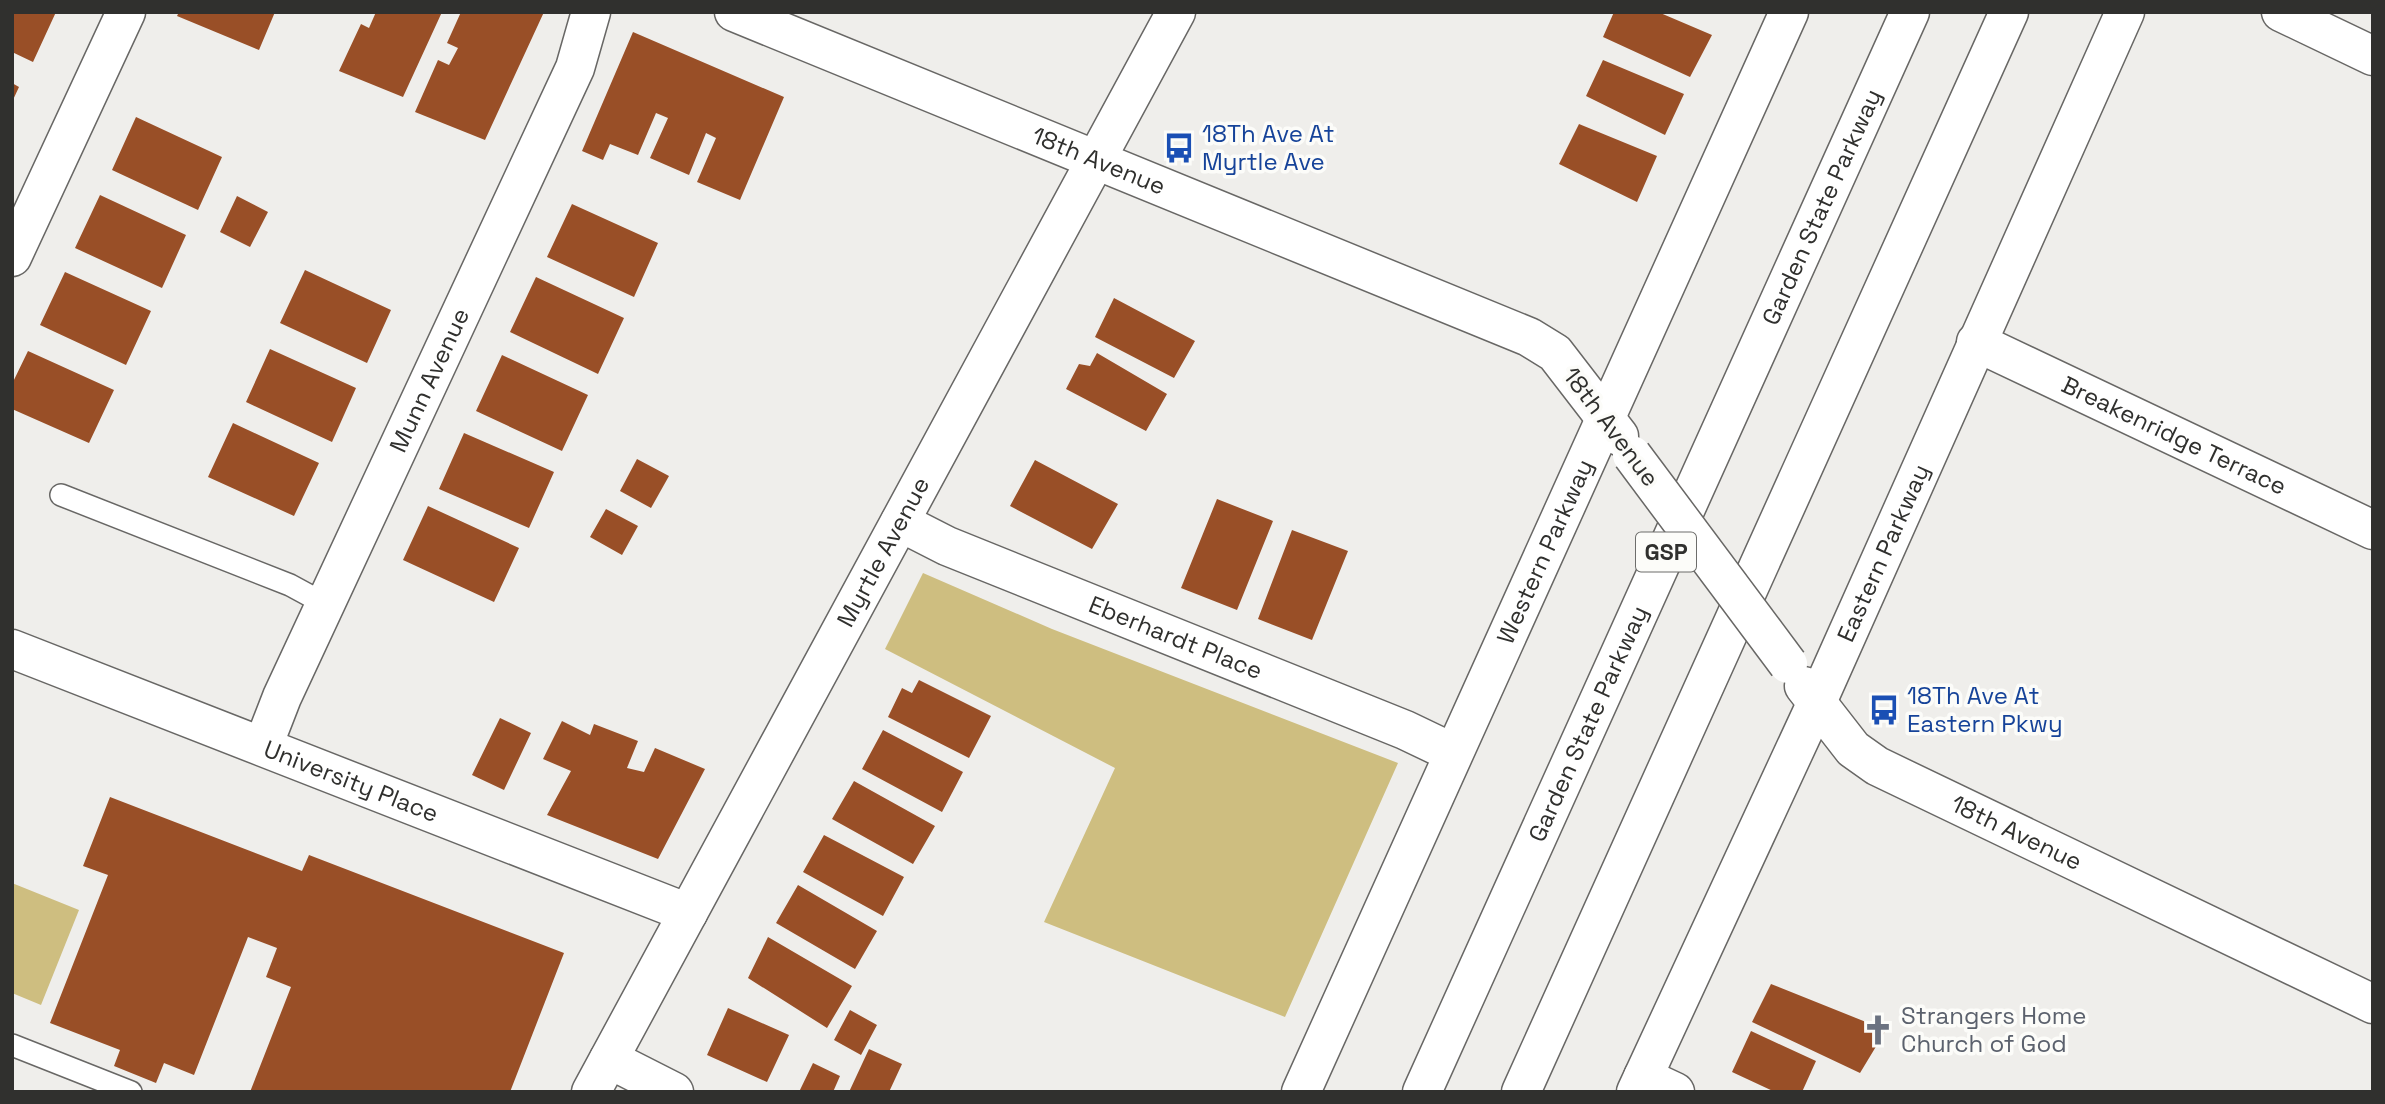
<svg xmlns="http://www.w3.org/2000/svg" width="2385" height="1104" viewBox="0 0 2385 1104" font-family="'Space Grotesk',sans-serif">
<rect width="100%" height="100%" fill="#efeeeb"/>
<path fill="#cebe80" d="M923,573L1052,629L1398,763L1285,1017L1044,922L1115,768L885,649Z
M12,883L79,910L41,1005L12,993Z"/>
<path fill="#994f27" d="M12,12H56L33,62L12,52Z
M179,12H275L259,50L177,16Z
M376,12H442L403,97L339,71L361,24L369,28Z
M461,12H544L485,140L415,112L438,60L449,65L458,48L447,43Z
M1614,12H1658L1712,35L1690,77L1603,37Z
M633,32L784,97L740,200L697,182L716,138L706,133L689,175L650,158L668,118L656,113L638,155L610,144L603,160L582,151Z
M1603,60L1684,94L1665,135L1586,96Z
M12,83L19,87L12,102Z
M136,117L222,157L198,210L112,170Z
M1579,124L1657,156L1637,202L1559,164Z
M100,195L186,235L162,288L75,248Z
M237,196L268,212L250,247L220,232Z
M572,204L658,243L634,297L547,257Z
M305,270L391,310L367,363L280,323Z
M65,272L151,311L126,365L40,325Z
M536,277L624,318L598,374L510,332Z
M1114,298L1195,341L1174,378L1095,337Z
M270,349L356,388L332,442L246,402Z
M28,351L114,390L89,443L12,409V384Z
M1097,353L1167,394L1146,431L1066,389L1079,364L1090,366Z
M502,355L588,395L562,451L476,411Z
M233,423L319,463L294,516L208,477Z
M464,433L554,472L529,528L439,489Z
M637,459L669,476L651,508L620,491Z
M1035,460L1118,504L1092,549L1010,506Z
M1217,499L1273,521L1237,610L1181,588Z
M428,506L519,548L494,602L403,560Z
M606,509L638,526L622,555L590,537Z
M1292,530L1348,551L1312,640L1258,619Z
M919,680L991,716L969,758L888,717L902,688L912,693Z
M500,718L531,733L504,790L472,775Z
M562,721L590,735L594,724L638,741L627,768L644,772L655,748L705,769L658,859L547,815L571,771L543,759Z
M883,730L963,772L942,812L862,769Z
M854,781L935,826L913,864L832,819Z
M110,797L302,871L309,855L564,953L510,1092H250L291,987L266,977L277,948L248,937L194,1075L164,1063L156,1083L114,1066L120,1050L50,1023L108,875L83,866Z
M824,835L904,877L883,916L803,872Z
M798,885L877,931L855,969L776,923Z
M768,937L852,986L827,1028L748,978Z
M1771,984L1886,1030L1860,1073L1752,1022Z
M728,1008L789,1035L767,1082L707,1055Z
M850,1010L877,1025L861,1055L834,1040Z
M1751,1031L1816,1061L1802,1092H1775L1732,1072Z
M869,1049L902,1064L889,1092H849Z
M813,1063L840,1076L833,1092H799Z"/>
<g fill="none" stroke-linecap="round" stroke-linejoin="round">
<g stroke="#686765" stroke-width="24">
<path id="lane" d="M61,495L290,585L325,604
M12,1045L131,1092"/>
</g>
<g stroke="#686765" stroke-width="41">
<g id="street">
<path d="M2281,12L2373,56"/>
<path d="M12,257L126,12"/>
<path id="s1" d="M1976,342L2373,530"/>
<path id="s2" d="M900,522L947,546L1405,730L1453,753"/>
<path id="s3" d="M12,649L688,913"/>
<path id="s4" d="M263,746L282,697L575,68L591,12"/>
<path d="M609,1059L674,1092"/>
<path d="M1643,1077L1675,1092"/>
</g>
</g>
<g stroke="#686765" stroke-width="41">
<g id="secondary">
<path id="s5" d="M734,12L1529,337L1555,353L1619,436"/>
<path id="s6" d="M1804,686L1853,749L1877,766L2373,1004"/>
<path id="s7" d="M591,1092L1176,12"/>
<path id="s8" d="M1301,1092L1789,12"/>
<path id="s9" d="M1636,1092L1817,702L2125,12"/>
</g>
</g>
<g stroke="#686765" stroke-width="41">
<g id="highway">
<path id="s10" d="M1422,1092L1910,12"/>
<path d="M1521,1092L2009,12"/>
</g>
</g>
<use href="#lane" stroke="#fff" stroke-width="21"/>
<use href="#street" stroke="#fff" stroke-width="38"/>
<use href="#secondary" stroke="#fff" stroke-width="38"/>
<use href="#highway" stroke="#fff" stroke-width="38"/>
<g stroke="#686765" stroke-width="41" stroke-linecap="butt">
<path id="secondary-bridge" d="M1632,455L1788,664"/>
</g>
<use href="#secondary-bridge" stroke="#fff" stroke-width="38"/>
</g>
<defs>
<g id="bus-bare" transform="scale(2.415)"><path d="M-5-6H5V4H4V6H2V4H-2V6H-4V4H-5ZM-3.5-4V0h7V-4ZM-3.5 1.2v1.5H-2V1.2ZM2 1.2v1.5H3.5V1.2Z" fill="#1a4fb4" stroke="#fcfcf9" stroke-width="2.5" paint-order="stroke"/></g>
<g id="church-bare" transform="scale(2.415)"><path d="M-1.2-6h2.4v3.5h3.3v2.4h-3.3V6h-2.4V-.1h-3.3v-2.4h3.3Z" fill="#6b7280" stroke="#fcfcf9" stroke-width="2.5" paint-order="stroke"/></g>
</defs>
<g fill-rule="evenodd">
<use href="#bus-bare" x="1179" y="148"/>
<use href="#bus-bare" x="1884" y="710"/>
<use href="#church-bare" x="1878" y="1030"/>
</g>
<g text-anchor="middle" stroke-width="7" stroke-linejoin="round" paint-order="stroke">
<rect fill="#fcfcf9" stroke="#6d6d6b" stroke-width="2" x="1636" y="532.5" width="60" height="39" rx="5"/>
<g font-size="23" font-weight="bold" fill="#30302e">
<text x="1666" y="560">GSP</text>
</g>
<g font-size="24" fill="#164399" stroke="#fcfcf9" text-anchor="start">
<text x="1202" y="142">18Th Ave At<tspan x="1202" dy="28">Myrtle Ave</tspan></text>
<text x="1907" y="704">18Th Ave At<tspan x="1907" dy="28">Eastern Pkwy</tspan></text>
</g>
<g font-size="24" fill="#30302e" stroke="#fcfcf9">
<text dy="8" stroke="none"><textPath href="#s5" startOffset="394">18th Avenue</textPath></text>
<text dy="8" stroke="none"><textPath href="#s10" startOffset="971">Garden State Parkway</textPath></text>
<text dy="8" stroke="none"><textPath href="#s4" startOffset="402">Munn Avenue</textPath></text>
<text transform="translate(1611 427) rotate(53)" y="8">18th Avenue</text>
<text dy="8" stroke="none"><textPath href="#s1" startOffset="219">Breakenridge Terrace</textPath></text>
<text dy="8" stroke="none"><textPath href="#s7" startOffset="614">Myrtle Avenue</textPath></text>
<text dy="8" stroke="none"><textPath href="#s8" startOffset="593">Western Parkway</textPath></text>
<text dy="8" stroke="none"><textPath href="#s9" startOffset="593">Eastern Parkway</textPath></text>
<text dy="8" stroke="none"><textPath href="#s2" startOffset="299">Eberhardt Place</textPath></text>
<text dy="8" stroke="none"><textPath href="#s10" startOffset="404">Garden State Parkway</textPath></text>
<text dy="8" stroke="none"><textPath href="#s3" startOffset="364">University Place</textPath></text>
<text dy="8" stroke="none"><textPath href="#s6" startOffset="264">18th Avenue</textPath></text>
</g>
<g font-size="24" fill="#5b616d" stroke="#fcfcf9" text-anchor="start">
<text x="1901" y="1024">Strangers Home<tspan x="1901" dy="28">Church of God</tspan></text>
</g>
</g>
<rect width="2385" height="1104" fill="none" stroke="#30302e" stroke-width="28"/>
</svg>
